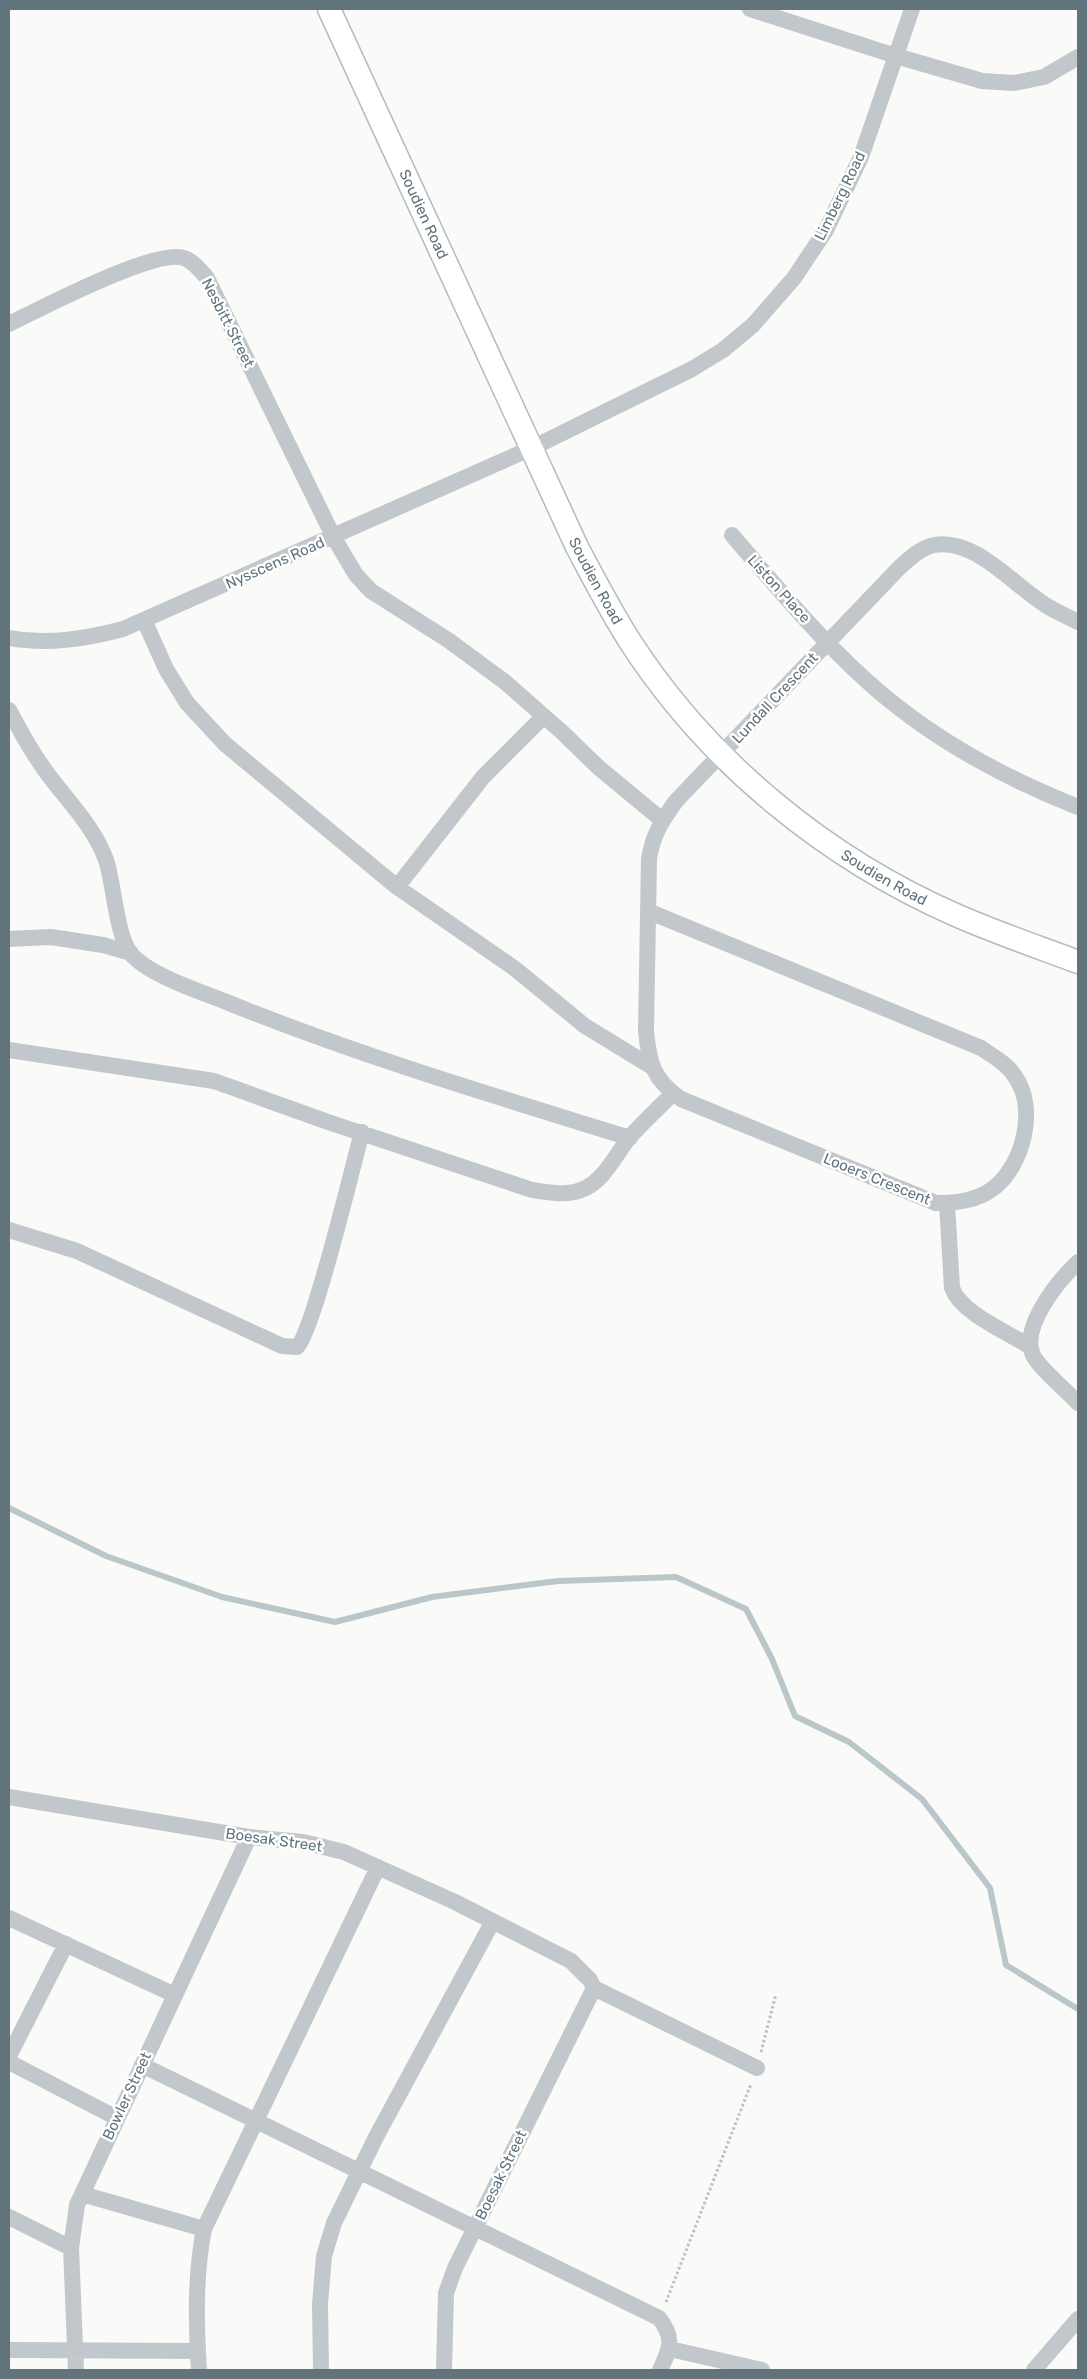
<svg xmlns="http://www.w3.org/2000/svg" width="1087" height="2379" viewBox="0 0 1087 2379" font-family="Rubik,sans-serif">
<rect width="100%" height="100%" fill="#fafaf8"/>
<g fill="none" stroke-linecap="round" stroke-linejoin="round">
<path stroke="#b9c7ca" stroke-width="6" d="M9,1508L106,1556L222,1597L335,1622L432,1597L558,1581L676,1577L746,1609L772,1659L795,1716L849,1742L922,1799L990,1888L1006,1965L1078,2009"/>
<g stroke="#b4bbbe" stroke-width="25">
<g id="secondary">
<path id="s1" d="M329,9L577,547C594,579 611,612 631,643C709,763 827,859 958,916C997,933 1038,947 1078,962"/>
</g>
</g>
<path stroke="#bcc0c2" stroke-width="3" stroke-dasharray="2.5 2.5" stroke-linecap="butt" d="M761,2052L776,1994
M666,2302L751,2084"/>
<path stroke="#c1c7ca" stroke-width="16" d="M750,9L896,56L982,81L1014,83L1044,77L1078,57
M9,324C40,309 155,248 184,258C193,261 201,271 207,278L334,538L356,575L371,591L448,640L505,682L563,733L598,767L662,820
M732,535C775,585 818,637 868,682C929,737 1002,777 1078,807
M144,620L166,669L187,703L225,744L397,887L514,968L585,1026L652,1067
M9,638C47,645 85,639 123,629L532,448L692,369L723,350L753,325L794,278L826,230L861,157L912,9
M9,710C19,728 28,746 40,763C61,795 93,823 106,860C114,883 116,935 131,954C150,976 202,992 229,1003C360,1056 495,1096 630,1138
M397,887L483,777L544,716
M650,912L981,1048C994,1057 1008,1064 1016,1078C1037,1110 1023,1164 995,1187C978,1201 956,1203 936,1203L681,1099C653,1080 649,1062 646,1031L649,859C653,834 661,822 676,801L899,568C909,559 920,548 934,545C975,537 1015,587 1047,606C1057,612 1068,617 1078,622
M9,939L51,937L103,945L131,953
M9,1050L214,1081L328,1122L532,1190C547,1192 566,1196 581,1190C604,1182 615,1155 630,1137C643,1122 659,1108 673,1093
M947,1203L952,1288C961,1313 1007,1332 1029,1346
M9,1230L77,1251L282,1346L297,1347C313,1333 353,1165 362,1132
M1078,1262C1059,1280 1020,1327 1033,1355C1038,1367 1068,1392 1078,1403
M9,1797L249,1837L303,1842L344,1852L455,1902L571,1961L590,1980L594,1988L757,2068
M9,1918L175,1995
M9,2056L66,1944
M9,2062L117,2118
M142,2065L659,2318C675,2338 670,2349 660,2370
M82,2194L204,2229
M9,2217L71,2248
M670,2349L762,2370
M9,2350L198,2351
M76,2370L71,2248L77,2205L249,1837
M199,2370C196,2323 195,2275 204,2229L378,1867
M321,2370L320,2304L324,2256L334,2223L376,2137L493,1921
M444,2370L446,2293L455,2268L594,1988
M1034,2370L1078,2319"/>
<use href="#secondary" stroke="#fff" stroke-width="22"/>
</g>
<g text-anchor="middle" stroke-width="5" stroke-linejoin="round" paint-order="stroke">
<g font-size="15" fill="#61747c" stroke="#fff">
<text transform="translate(840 196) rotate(-64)" y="5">Limberg Road</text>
<text dy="5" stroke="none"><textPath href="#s1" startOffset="226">Soudien Road</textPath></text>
<text transform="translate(228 323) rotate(63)" y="5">Nesbitt Street</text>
<text transform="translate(275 563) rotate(-24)" y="5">Nysscens Road</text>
<text dy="5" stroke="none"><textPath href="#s1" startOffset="631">Soudien Road</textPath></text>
<text transform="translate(779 589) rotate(48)" y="5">Liston Place</text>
<text transform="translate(775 698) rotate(-47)" y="5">Lundall Crescent</text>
<text dy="5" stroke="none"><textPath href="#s1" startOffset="1051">Soudien Road</textPath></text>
<text transform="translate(877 1179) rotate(22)" y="5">Looers Crescent</text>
<text transform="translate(274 1840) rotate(8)" y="5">Boesak Street</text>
<text transform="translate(127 2096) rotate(-65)" y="5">Bowler Street</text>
<text transform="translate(501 2175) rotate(-64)" y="5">Boesak Street</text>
</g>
</g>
<rect width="1087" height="2379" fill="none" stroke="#61747c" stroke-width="20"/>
</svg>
